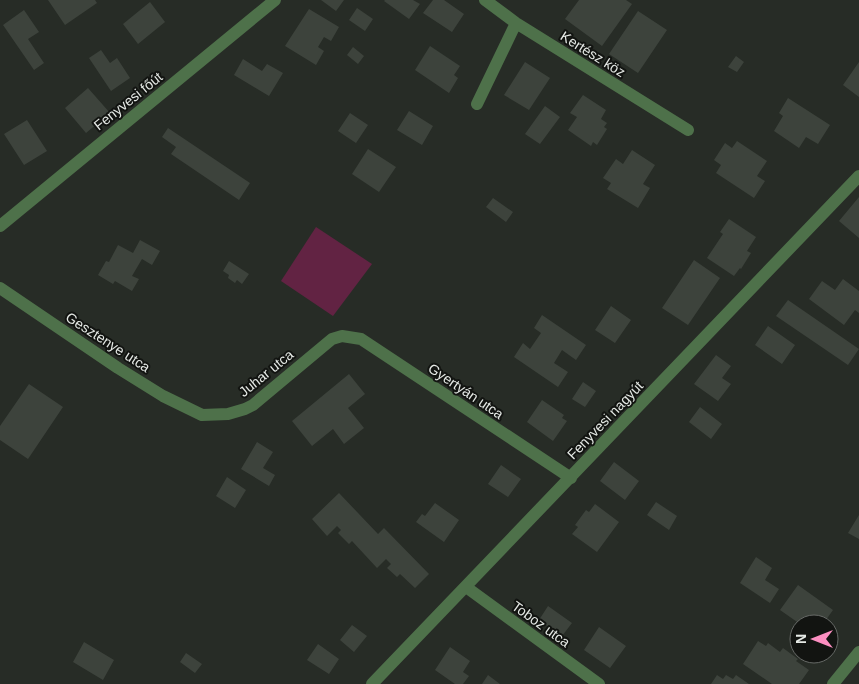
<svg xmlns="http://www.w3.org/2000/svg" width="859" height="684" viewBox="0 0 859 684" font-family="Helvetica,sans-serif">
<rect width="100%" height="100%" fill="#272c26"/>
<path fill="#622343" d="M316,227L372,264L333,316L281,281Z"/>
<path fill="#3d433c" d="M48,0H95L97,3L65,25Z
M321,0H344L336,11Z
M385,0H413L420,4L409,19L384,1Z
M433,0H444L464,14L452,32L423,13Z
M579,0H626L632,4L602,46L565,19Z
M150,2L165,22L138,44L123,24Z
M357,8L373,19L365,31L349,20Z
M309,9L339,27L331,41L324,37L318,47L324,51L316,65L285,46Z
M24,10L39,32L28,39L44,63L34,70L3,25Z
M638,11L667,30L638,73L609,54Z
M430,46L460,66L454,75L458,78L449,93L415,70Z
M353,47L364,56L358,64L347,55Z
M101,50L110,63L117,58L130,78L111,91L89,58Z
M736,56L744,62L737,72L728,67Z
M243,59L262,71L267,64L283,73L269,96L234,75Z
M525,62L550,78L529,110L504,95Z
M859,62V97L843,85Z
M88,88L110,113L86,133L65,108Z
M583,95L606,110L601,119L607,123L604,127L607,129L597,145L593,142L591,146L568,130L577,117L570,113Z
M788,98L830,125L818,144L806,137L799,148L774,131L783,116L779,113Z
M545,106L560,117L540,144L525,134Z
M409,111L433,126L422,145L397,130Z
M350,113L368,125L356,143L338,131Z
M27,120L47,151L24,165L4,134Z
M168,128L250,183L239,200L171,154L176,147L162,137Z
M737,141L767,161L757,176L765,181L754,198L716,173L721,165L714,160L725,143L732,148Z
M368,149L396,167L379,192L352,174Z
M632,150L655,165L643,184L650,188L638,208L607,189L611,183L603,178L616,159L623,164Z
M859,197V238L839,221Z
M493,198L513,212L506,222L486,207Z
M729,219L756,237L747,251L751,253L741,269L740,268L734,276L707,258L723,234L720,232Z
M140,240L160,251L152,265L142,259L132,276L139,279L132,291L115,281L113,284L98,275L106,261L109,262L118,245L133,253Z
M694,260L720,278L688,325L662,308Z
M229,261L249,274L242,284L237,280L235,283L228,278L229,275L223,271Z
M843,279L859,291V313L855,310L844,325L809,299L822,281L835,290Z
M788,300L859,349L848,365L776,316Z
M611,306L631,320L615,343L595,330Z
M542,315L586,345L576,360L562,350L554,363L568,372L558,387L514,357L523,343L530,349L541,333L534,328Z
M768,326L795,345L782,364L755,345Z
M716,355L731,366L722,378L731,384L718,401L694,384Z
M349,374L365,394L348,408L364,428L344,444L333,429L312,446L292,421Z
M583,382L596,391L585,407L572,399Z
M29,384L63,407L28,459L0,440V426Z
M542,400L564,415L562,418L567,421L553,441L527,422Z
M700,407L722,424L711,439L689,422Z
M257,442L273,452L263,468L275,475L269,486L241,469Z
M614,462L639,481L625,500L600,481Z
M501,465L521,479L508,497L488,484Z
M227,477L246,490L235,508L216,496Z
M339,493L378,534L384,528L429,574L415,588L400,574L397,577L387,568L391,564L386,559L377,568L352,541L349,544L338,533L341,530L337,526L327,536L312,519Z
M656,502L677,516L669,530L647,515Z
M435,503L459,520L444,542L416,522L422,514L425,516Z
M595,504L619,522L597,552L572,534L578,527L575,525L586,510L589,512Z
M859,515V539L848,533Z
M756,557L772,568L765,580L779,589L770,603L740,583Z
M798,585L833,610L823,624H800L780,610Z
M548,606L572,623L562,636L539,620Z
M352,625L367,636L354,652L340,640Z
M599,627L626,646L610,668L584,650Z
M758,641L766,646L768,643L780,652L783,648L798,659L796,661L809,670L799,684H772L743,664Z
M84,642L114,660L103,680L73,662Z
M318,644L339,659L329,674L307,660Z
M450,647L470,661L463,672L469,676L463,684H455L435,670Z
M186,653L202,664L195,673L180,662Z
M488,675L500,684H482Z
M717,675L723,679L726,675L733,679L736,675L749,684H711Z"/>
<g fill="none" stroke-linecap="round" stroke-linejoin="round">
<path stroke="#4e714a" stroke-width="12" d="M485,0L516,23L688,130
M477,104L516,23
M0,226L275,0
M0,288L118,368L163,396L202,415L228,414L245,409L253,405L332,339L342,336L361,339L571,478
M466,587L599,684
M372,684L859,176
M833,684L859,652"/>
</g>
<g text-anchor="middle" stroke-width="4" stroke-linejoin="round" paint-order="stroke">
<g font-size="14" fill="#e5e9e5" stroke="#121411">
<text transform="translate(593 54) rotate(32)" y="5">Kertész köz</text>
<text transform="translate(128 101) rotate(-39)" y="5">Fenyvesi főút</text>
<text transform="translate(108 342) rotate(33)" y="5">Gesztenye utca</text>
<text transform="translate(266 373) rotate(-39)" y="5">Juhar utca</text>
<text transform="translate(466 391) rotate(34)" y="5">Gyertyán utca</text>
<text transform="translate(605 420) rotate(-46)" y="5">Fenyvesi nagyút</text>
<text transform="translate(541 624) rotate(36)" y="5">Toboz utca</text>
</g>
</g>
<g transform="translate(814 639) rotate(270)"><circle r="24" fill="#121411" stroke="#666966"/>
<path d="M0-4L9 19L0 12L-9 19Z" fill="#fc8fc1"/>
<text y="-8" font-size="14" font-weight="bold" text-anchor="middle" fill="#e5e9e5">N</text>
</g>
</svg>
